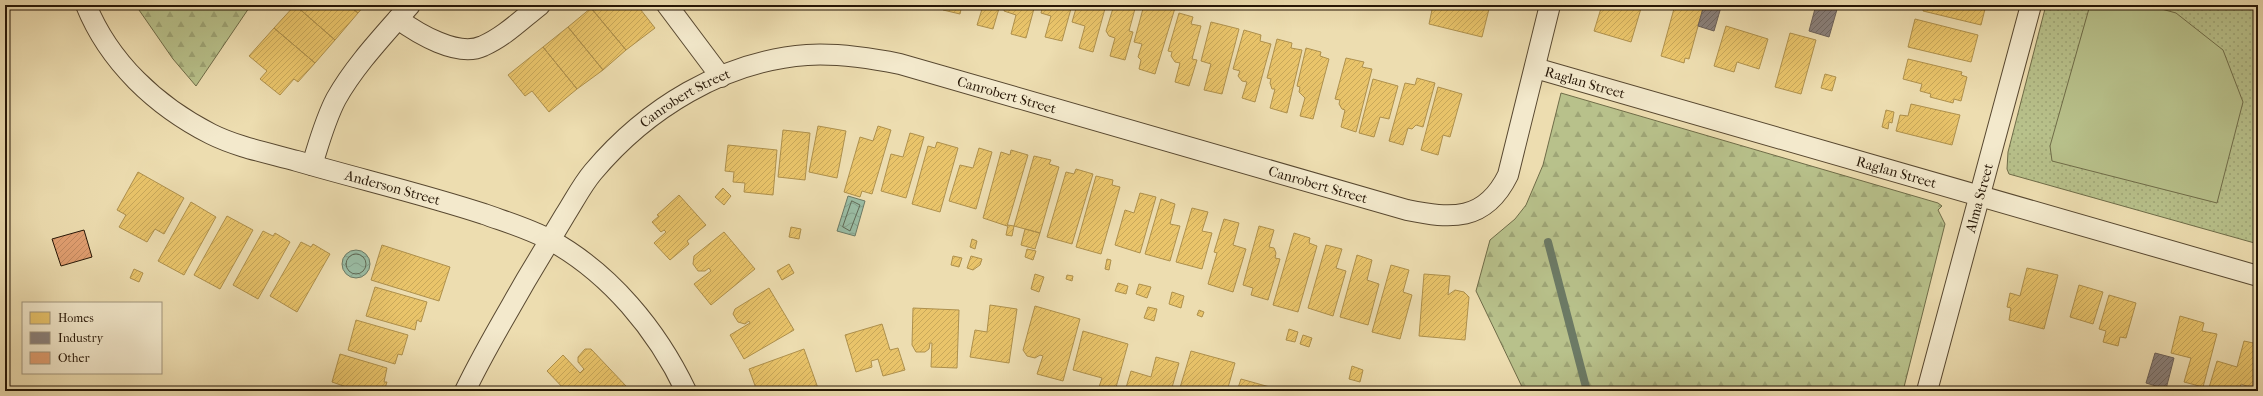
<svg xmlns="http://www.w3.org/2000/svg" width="2263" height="396" viewBox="0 0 2263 396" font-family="'IM FELL French Canon',serif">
<defs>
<pattern id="forest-firs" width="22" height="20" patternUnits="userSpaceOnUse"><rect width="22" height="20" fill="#b8c18b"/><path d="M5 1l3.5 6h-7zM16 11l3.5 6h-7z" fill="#9ea576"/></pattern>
<pattern id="park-dots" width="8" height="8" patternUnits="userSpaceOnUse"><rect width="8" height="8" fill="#b8c18b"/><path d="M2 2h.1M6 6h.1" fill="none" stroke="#9ea576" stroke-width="1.8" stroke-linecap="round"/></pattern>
<pattern id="water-waves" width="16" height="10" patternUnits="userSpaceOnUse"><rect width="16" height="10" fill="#9abda5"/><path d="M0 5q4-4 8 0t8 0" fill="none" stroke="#85a28d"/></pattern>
<pattern id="homes-hatch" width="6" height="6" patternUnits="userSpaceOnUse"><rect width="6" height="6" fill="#e9c46a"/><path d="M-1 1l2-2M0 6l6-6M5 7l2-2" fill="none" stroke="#c8a85a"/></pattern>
<pattern id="industry-hatch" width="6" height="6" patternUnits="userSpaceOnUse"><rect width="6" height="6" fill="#8a817c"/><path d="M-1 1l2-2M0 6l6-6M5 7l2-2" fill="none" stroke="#716964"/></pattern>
<pattern id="building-hatch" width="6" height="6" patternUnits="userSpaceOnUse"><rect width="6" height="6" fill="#e19f71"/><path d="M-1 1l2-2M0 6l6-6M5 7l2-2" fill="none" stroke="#c18860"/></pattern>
</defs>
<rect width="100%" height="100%" fill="#edddb0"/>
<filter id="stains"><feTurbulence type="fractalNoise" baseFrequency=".005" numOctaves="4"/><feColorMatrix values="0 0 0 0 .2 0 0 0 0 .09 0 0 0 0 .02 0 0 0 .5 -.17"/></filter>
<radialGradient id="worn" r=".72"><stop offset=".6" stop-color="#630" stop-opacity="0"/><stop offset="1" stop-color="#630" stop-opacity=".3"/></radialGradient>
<path fill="url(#forest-firs)" stroke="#6f6c48" d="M137,5H251L196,86L173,59L139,10Z
M1561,93L1938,203L1942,206L1938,210L1945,224L1903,391H1524L1476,291L1490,240L1515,219L1526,205L1543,165Z"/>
<path fill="url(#park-dots)" stroke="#6f6c48" d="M2046,5H2258V244L2009,174L2007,169L2008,152Z"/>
<path fill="#b8c18b" stroke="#6f6c48" d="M2090,5H2147L2176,13L2223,50L2243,102L2217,203L2052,161L2050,146Z"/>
<path fill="url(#water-waves)" stroke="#6c7a65" d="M848,196L865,201L855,236L837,231Z
M342 264a14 14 0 1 1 28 0a14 14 0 1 1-28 0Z"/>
<path fill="url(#homes-hatch)" stroke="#ae904c" d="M295,5L335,40L315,63L274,28Z
M295,5H348L358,13L335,40Z
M348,5H365L358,13Z
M596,5H637L655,28L626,50L591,8Z
M909,5H924V9Z
M945,5H962L960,14L943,10Z
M981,5H1000L993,29L977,25L983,6Z
M1005,5H1035L1026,38L1011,34L1016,15L1004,11Z
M1043,5H1072L1062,41L1045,37L1051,16L1041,13Z
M1077,5H1106L1093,52L1079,48L1085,26L1072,22Z
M1114,5H1136L1129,31L1133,32L1125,60L1110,56L1115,38L1109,36L1106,31Z
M1144,5H1165L1175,8L1155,74L1139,69L1141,60L1138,57L1142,44L1134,42Z
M1433,5H1490L1482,37L1429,24Z
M1602,5H1642L1631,42L1594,31Z
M1675,5H1691L1703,8L1689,59L1685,58L1684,63L1661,56Z
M1841,5H1852L1851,8Z
M1924,5H1986L1981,25L1923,11Z
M591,8L626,50L603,70L568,27Z
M1179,13L1193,17L1191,24L1201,26L1192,59L1197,60L1189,86L1175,82L1180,63L1175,62L1171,56L1172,52L1168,51Z
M1915,19L1978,35L1971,62L1908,47Z
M1211,22L1239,29L1222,94L1204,90L1211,64L1201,61Z
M1726,26L1768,39L1759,69L1737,62L1734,72L1714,66Z
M568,27L603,70L577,89L543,47Z
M274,28L315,63L298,82L294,79L280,95L260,79L267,71L249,56Z
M1244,30L1261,35L1260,41L1271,44L1255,102L1242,98L1247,82L1242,81L1238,76L1240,71L1233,69Z
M1790,33L1816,40L1801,94L1775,87Z
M1277,39L1292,43L1291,48L1302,50L1287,113L1270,108L1275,89H1272L1270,83L1271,79L1267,78Z
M543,47L577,89L549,112L532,91L525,96L508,75Z
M1306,48L1321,52L1320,56L1329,59L1313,119L1300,116L1305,98L1299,92L1300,87L1297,86Z
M1346,58L1364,62L1362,67L1372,69L1356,132L1341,127L1345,110L1342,109L1339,104L1340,100L1335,99Z
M1908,59L1962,72L1961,75L1967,77L1961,101L1954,99L1953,103L1930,97L1931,94L1920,91L1922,84L1903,79Z
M1825,74L1836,77L1832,91L1821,88Z
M1417,78L1435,83L1423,127L1416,125L1412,129L1408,128L1403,145L1389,141L1405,83L1415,85Z
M1373,79L1398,86L1389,119L1380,117L1374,137L1359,133Z
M1438,87L1462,94L1450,137L1443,135L1438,155L1421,150Z
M1911,104L1960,115L1952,145L1896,131L1900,115L1908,116Z
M1886,110L1894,112L1892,123L1889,122L1888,129L1882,127Z
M818,126L846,131L837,178L809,172Z
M878,126L891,130L872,194L862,191L860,197L844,192L860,137L873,141Z
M783,130L810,133L805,180L778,177Z
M910,133L924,137L906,198L881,191L891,154L903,157Z
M937,142L958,148L940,212L912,204L928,146L935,148Z
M728,145L777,150L773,195L744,192L745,183L733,182L734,172L725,171Z
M979,148L992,152L976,209L949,201L960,165L973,168Z
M1011,150L1028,155L1007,226L983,218L1001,152L1010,155Z
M1034,156L1051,160L1049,164L1059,167L1040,233L1014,226Z
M1076,169L1093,174L1072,244L1047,237L1066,172L1074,174Z
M138,172L184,198L164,234L155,229L147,242L119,227L126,215L117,210Z
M1096,176L1113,180L1112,185L1120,187L1101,254L1076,247Z
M723,188L731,196L724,205L715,197Z
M1140,193L1156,197L1140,253L1115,245L1125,210L1134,213Z
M679,195L706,225L687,241L689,244L670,260L654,243L666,232L664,230L661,232L652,222L659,216L657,215Z
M1161,199L1175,204L1170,224L1180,226L1170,261L1145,254Z
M191,202L216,217L184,275L158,261Z
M1192,208L1208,212L1202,231L1212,233L1202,269L1176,262Z
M227,216L253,230L220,289L194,275Z
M1224,219L1239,223L1233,245L1246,249L1233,292L1208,284L1217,253L1214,252Z
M1008,225L1014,226L1012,236L1006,235Z
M1259,226L1274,230L1269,247L1274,248L1276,253L1275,258L1280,259L1268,300L1251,295L1253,288L1243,285Z
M791,227L801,229L799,239L789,237Z
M1025,229L1040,233L1035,249L1021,245Z
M263,231L273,236L275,233L290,242L258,299L233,285Z
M724,232L755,269L711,305L694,284L711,271L709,268L705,271H698L693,264L694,256Z
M1294,233L1310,238L1309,243L1317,246L1298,312L1273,305Z
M972,239L977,241L975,249L970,247Z
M301,242L311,247L313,244L330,254L297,312L270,296Z
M382,245L450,267L439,301L371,280Z
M1326,245L1342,249L1336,268L1346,271L1333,316L1308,308Z
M1027,249L1036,251L1033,260L1025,257Z
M1357,255L1372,260L1367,280L1379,284L1368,325L1340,317Z
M953,256L962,258L959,267L951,265Z
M971,256L982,259L980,265L973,270L967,268Z
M1107,259L1111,260L1109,270L1105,269Z
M789,264L794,273L782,280L777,271Z
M1391,265L1409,270L1403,292L1412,295L1400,339L1372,332Z
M2027,268L2058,275L2044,329L2009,320L2011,308L2007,307L2010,293L2020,296Z
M134,269L143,273L139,282L130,278Z
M1035,274L1044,277L1039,292L1031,289Z
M1424,274L1450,276L1448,295L1455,290L1464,292L1469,297L1465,340L1419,336Z
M1067,275L1073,276L1072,281L1066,279Z
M1118,283L1128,286L1126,294L1115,291Z
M1139,284L1151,287L1147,298L1136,294Z
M2079,285L2103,292L2093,324L2070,317Z
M375,287L427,302L421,322L417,320L415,330L366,316Z
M769,288L794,330L744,359L730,335L750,323L749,321L745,324L738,322L733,314L735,309Z
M1172,292L1184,296L1181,308L1169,304Z
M2109,295L2136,303L2126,338L2120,337L2118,346L2103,342L2106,331L2099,329Z
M990,305L1017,309L1009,363L970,357L975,330L987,332Z
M1035,306L1080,319L1063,381L1037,374L1043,356L1040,355L1035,358L1027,356L1023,350Z
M1148,307L1157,309L1154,321L1144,318Z
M913,308L959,310L957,368L931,367L932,343H930L929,349L925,352H916L912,345Z
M1199,310L1204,312L1202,317L1197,315Z
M2180,316L2204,323L2202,331L2217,334L2203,387L2184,382L2191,358L2171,353Z
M356,320L408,335L402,355L398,354L395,364L348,350Z
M882,324L890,350L898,348L905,370L883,376L878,359L871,361L872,367L856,372L845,335Z
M1289,329L1298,332L1295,342L1286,340Z
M1083,331L1128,344L1115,391L1099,387L1102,378L1073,370Z
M1303,335L1312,338L1309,347L1300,344Z
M2244,341L2258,344V390L2241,384L2239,391H2208L2217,361L2237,367Z
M585,349H591L626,386L621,391H566L547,371L563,355L580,373L584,369L578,362V357Z
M804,349L819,391H778L776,387L757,391L749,369Z
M1191,351L1235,363L1227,391H1179Z
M340,354L387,368L384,382H387L384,391H358L332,382Z
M1156,357L1179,363L1171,391H1125L1131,371L1151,377Z
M1352,366L1363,370L1360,382L1349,379Z
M1241,379L1284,391H1237Z"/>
<path fill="url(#industry-hatch)" stroke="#6c6159" d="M1704,5L1721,7L1714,31L1698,26Z
M1816,5L1838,6L1829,37L1809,31Z
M2155,353L2174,358L2166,389L2146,383Z"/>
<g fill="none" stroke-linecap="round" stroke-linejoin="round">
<path stroke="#606a56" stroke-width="1" d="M852,201L860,205L850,231L843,227Z
M346 264a10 10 0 1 1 20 0a10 10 0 1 1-20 0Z"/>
<path stroke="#6c7a65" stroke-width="8" d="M1548,242L1587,391"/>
</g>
<path fill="url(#building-hatch)" stroke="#261606" d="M84,230L92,257L61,266L52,239Z"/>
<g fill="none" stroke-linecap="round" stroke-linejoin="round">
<g stroke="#584830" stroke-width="22">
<g id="minor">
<path id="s1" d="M86,5C109,62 156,106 211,134C237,147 268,153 297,161C359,179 423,194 484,214C506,222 530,229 550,240C610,273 657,330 686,391"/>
<path d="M667,5L721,77"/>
<path d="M398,19C417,33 458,58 483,46C504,37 522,19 540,5"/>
<path id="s2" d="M1535,68L2258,276"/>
<path d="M312,165C319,143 325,120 336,99C355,65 384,35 410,5"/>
<path id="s3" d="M465,391C483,353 505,317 526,280C539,258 552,237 565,215C574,201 582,185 593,172C646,109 723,61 807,55C838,53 870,58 900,64L1407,210C1451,219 1485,222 1508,175L1550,5"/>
<path id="s4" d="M1927,391L2031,5"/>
</g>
</g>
<use href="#minor" stroke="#f3e9cc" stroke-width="20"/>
</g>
<g text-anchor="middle" stroke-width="4" stroke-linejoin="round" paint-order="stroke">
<g font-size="14" fill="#261606" stroke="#f3e9cc">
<text dy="5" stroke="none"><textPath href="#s2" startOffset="52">Raglan Street</textPath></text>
<text dy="5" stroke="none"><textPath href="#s3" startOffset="709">Canrobert Street</textPath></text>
<text dy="5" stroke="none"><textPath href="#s3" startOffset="373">Canrobert Street</textPath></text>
<text dy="5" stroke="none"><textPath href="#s2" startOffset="376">Raglan Street</textPath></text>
<text dy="5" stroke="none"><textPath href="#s3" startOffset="1033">Canrobert Street</textPath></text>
<text dy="5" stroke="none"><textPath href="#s1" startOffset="373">Anderson Street</textPath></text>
<text dy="5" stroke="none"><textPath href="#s4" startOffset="200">Alma Street</textPath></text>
</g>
</g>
<rect width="2263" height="396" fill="none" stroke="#edddb0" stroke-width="20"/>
<rect x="6" y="6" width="2251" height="384" fill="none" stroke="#261606" stroke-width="2"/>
<rect x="10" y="10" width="2243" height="376" fill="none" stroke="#261606"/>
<rect x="22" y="302" width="140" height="72" fill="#f3e9cc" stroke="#a1957d"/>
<rect x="30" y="312" width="20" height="12" fill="#e9c46a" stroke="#a1957d"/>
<text x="58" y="322" font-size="12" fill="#261606">Homes</text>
<rect x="30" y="332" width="20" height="12" fill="#8a817c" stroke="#a1957d"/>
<text x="58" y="342" font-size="12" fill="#261606">Industry</text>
<rect x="30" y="352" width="20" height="12" fill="#e19f71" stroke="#a1957d"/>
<text x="58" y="362" font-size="12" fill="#261606">Other</text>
<rect width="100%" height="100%" filter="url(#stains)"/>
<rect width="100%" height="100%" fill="url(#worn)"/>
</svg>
